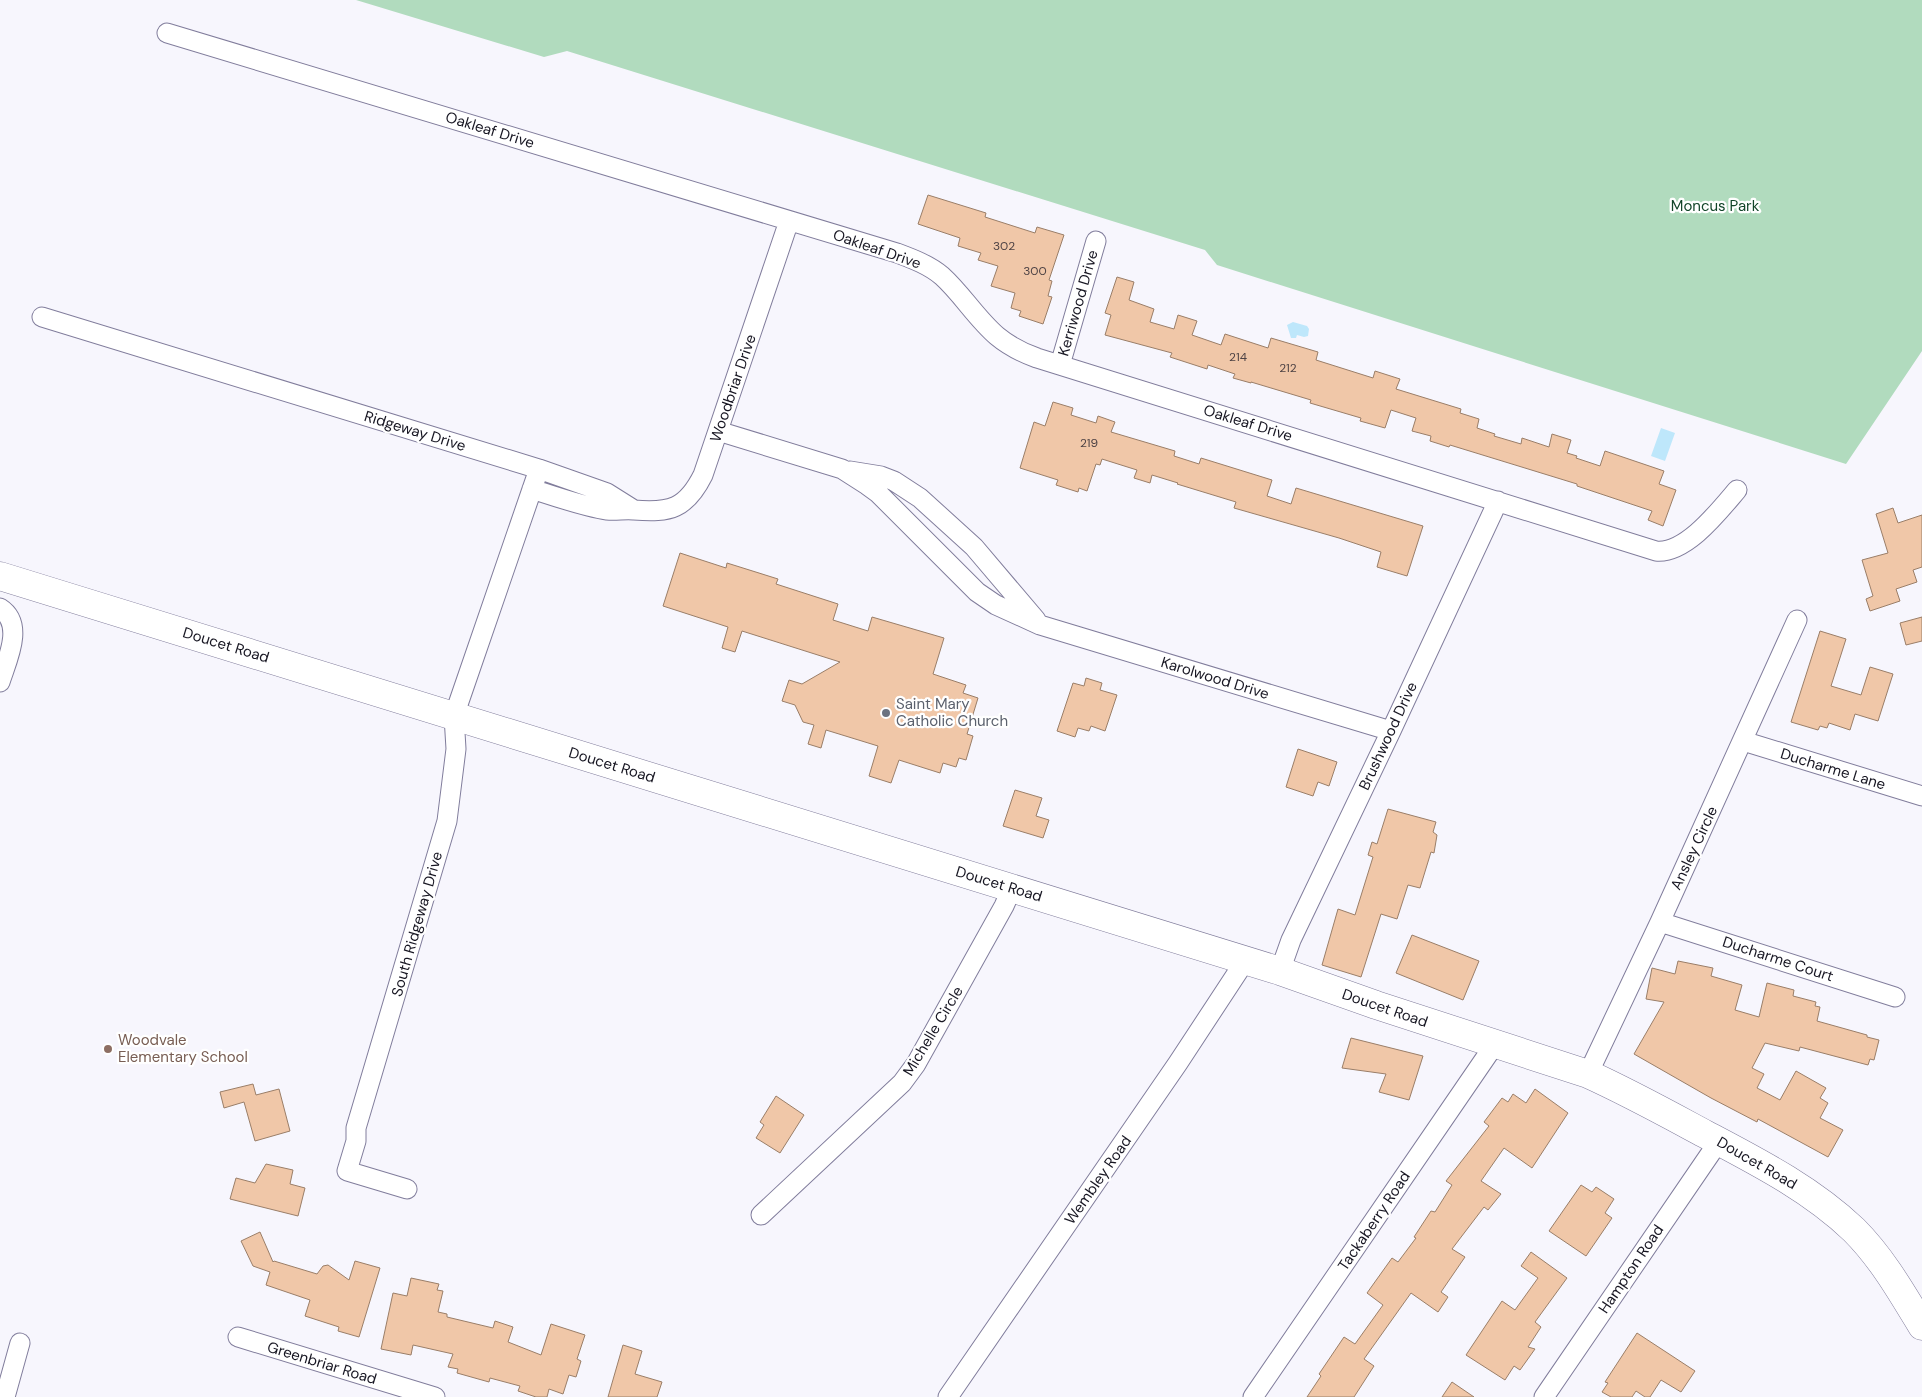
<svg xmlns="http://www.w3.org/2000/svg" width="1922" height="1397" viewBox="0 0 1922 1397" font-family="'DM Sans',sans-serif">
<rect width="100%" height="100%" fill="#f7f6fd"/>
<path fill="#b1dbbe" d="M356,0H1922V351L1846,464L1217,265L1205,250L567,51L544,57Z"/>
<path fill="#bee7fb" d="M1293,322L1307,326L1309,329L1308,336L1304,337L1297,335L1296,338H1291L1287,325Z
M1661,428L1675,433L1665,461L1651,456Z"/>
<path fill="#f0c7a8" stroke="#9a7e68" d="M928,195L986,213L985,217L1035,233L1037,227L1064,235L1049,280L1052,281L1048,296L1052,297L1043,324L1019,316L1021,311L1011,308L1015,293L991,286L998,266L978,260L981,253L958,246L960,238L918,224Z
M1117,277L1134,282L1129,300L1154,309L1150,322L1174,329L1178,315L1197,321L1192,335L1221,345L1225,334L1268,348L1271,338L1318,352L1316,360L1373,378L1375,371L1400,379L1396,389L1461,409L1460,413L1479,419L1477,428L1495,434L1494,436L1521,444L1522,438L1549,447L1552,434L1571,440L1567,453L1577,456L1576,458L1600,466L1605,451L1664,471L1659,484L1676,490L1663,526L1648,520L1652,511L1577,486V484L1450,445L1449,447L1430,441L1431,436L1412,431L1416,418L1391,410L1385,428L1360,421L1361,418L1310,403L1311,400L1251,382V383L1233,378L1235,374L1208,365L1207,369L1170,357L1172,353L1105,335L1111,315L1105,313Z
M1053,402L1073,408L1071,415L1096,423L1098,416L1115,422L1111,432L1175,451L1174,456L1199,464L1201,458L1272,480L1267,496L1291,504L1296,488L1423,526L1407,576L1377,567L1381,552L1339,538L1234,508L1236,502L1177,484L1178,483L1152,475L1150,483L1134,478L1137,470L1102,459L1100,465L1096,464L1087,491L1079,488L1078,492L1056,485L1058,480L1020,468L1034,422L1045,426Z
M1893,508L1898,523L1922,515V567L1913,570L1917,582L1896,589L1900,601L1870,611L1866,599L1873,596L1862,560L1888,553L1876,514Z
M680,553L726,568L727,563L778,579L776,584L838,604L833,620L868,631L872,617L944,638L933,674L966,685L963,693L978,698L967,734L973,736L966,760L959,758L956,767L943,763L940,773L899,760L891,783L869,776L878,746L826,730L821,748L808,744L814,725L803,722L795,705L782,701L789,680L802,684L840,662L742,631L735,652L722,648L728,627L663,606Z
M1922,617V641L1906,645L1900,623Z
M1820,631L1846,639L1831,686L1861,695L1870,667L1893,674L1878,721L1855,714L1850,730L1829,723L1827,728L1820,726L1818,730L1791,722Z
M1086,678L1102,683L1100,690L1117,695L1105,731L1091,726L1089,731L1078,728L1075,737L1057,731L1073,683L1084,686Z
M1298,749L1337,762L1329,786L1318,782L1313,796L1286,787Z
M1015,790L1042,798L1036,816L1049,820L1043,838L1003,826Z
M1388,809L1436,822L1433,832L1437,835L1434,853L1431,852L1420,888L1408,885L1397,919L1381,914L1361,977L1322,965L1338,909L1355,915L1373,857L1368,855L1372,842L1377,844Z
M1412,935L1479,961L1463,1000L1396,973Z
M1678,961L1713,968L1711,976L1742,985L1735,1010L1759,1017L1767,983L1794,990L1793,996L1816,1002L1815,1006L1820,1007L1817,1021L1867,1035V1037L1879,1040L1874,1060L1870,1059L1868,1065L1800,1047L1799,1051L1765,1043L1752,1068L1764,1074L1757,1088L1780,1100L1796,1071L1826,1088L1820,1098L1828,1103L1820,1118L1843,1130L1828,1157L1758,1119L1757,1122L1711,1098L1634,1054L1664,1002L1646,999L1652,968L1675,974Z
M1351,1038L1423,1056L1409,1100L1379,1092L1386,1074L1342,1068Z
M253,1084L256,1095L279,1089L290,1131L255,1141L244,1102L224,1108L220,1092Z
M1535,1089L1568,1113L1532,1168L1504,1148L1481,1181L1501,1194L1488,1210L1484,1207L1452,1249L1465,1257L1441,1292L1448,1297L1438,1312L1411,1293L1364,1359L1374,1366L1354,1397H1307L1321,1376L1319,1374L1344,1337L1355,1344L1383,1305L1367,1293L1392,1258L1398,1262L1416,1238L1414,1237L1431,1211L1435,1212L1452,1185L1446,1181L1489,1126L1484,1122L1502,1098L1508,1102L1513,1094L1526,1103Z
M776,1096L804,1115L780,1153L756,1138L764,1125L760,1122Z
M266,1164L293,1170L290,1184L305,1188L298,1216L230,1199L236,1178L255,1183Z
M1581,1185L1592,1192L1596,1187L1614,1199L1605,1213L1612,1218L1586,1256L1549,1231Z
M260,1232L273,1262L274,1261L317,1274L323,1266L328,1265L349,1280L355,1261L380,1268L359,1337L338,1331L339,1327L305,1316L310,1300L266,1285L270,1272L253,1266L241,1241Z
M1531,1252L1567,1278L1535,1322L1541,1327L1528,1347L1535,1349L1520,1370L1514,1366L1505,1380L1466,1355L1502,1301L1515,1310L1538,1278L1521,1266Z
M411,1278L439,1284L437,1290L443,1291L438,1312L447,1314V1317L493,1328L495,1321L513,1327L508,1342L541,1355L551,1324L585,1335L577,1359L581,1361L576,1377L569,1375L563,1394L549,1389L547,1397H536L518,1391L520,1386L490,1378L489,1382L457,1373L458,1369L448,1367L453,1354L413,1345L411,1355L381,1349L393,1293L407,1296Z
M1637,1333L1695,1371L1681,1392L1661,1380L1650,1397H1645L1636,1391L1632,1397H1611L1602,1392L1608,1383L1605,1382Z
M623,1345L642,1351L635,1374L662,1382L657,1397H608Z
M1452,1382L1474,1397H1442Z"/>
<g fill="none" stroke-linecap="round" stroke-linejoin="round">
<g stroke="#817d9c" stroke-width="21">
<path id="street" d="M167,33L897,253C913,259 929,265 942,276C962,294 976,318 997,336C1009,346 1023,353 1037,358L1656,551C1686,554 1719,511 1737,490
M42,317L539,469L607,493L634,510
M1060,365L1096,241
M718,431L842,469L867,485L878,493L977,592L996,605L1040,625L1391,731
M850,471L881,476L894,481L920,498L974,547L1036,620
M532,489C554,496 585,507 607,510C616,511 625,509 634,510C670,513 686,509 703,475L789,221
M0,608C25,624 7,660 0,682
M1743,741L1922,796
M1660,922L1895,997
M1280,971L1291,940L1391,731L1498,501
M1588,1074L1660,922L1797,620
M407,1189L347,1171L356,1141V1128L447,821L456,749L454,716L539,469
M761,1215L902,1083L916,1064L1004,906L1012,888
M238,1337L435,1397
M5,1397L20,1343
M948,1397L1178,1063L1245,961
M1253,1397L1495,1044
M1544,1397L1719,1141"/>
</g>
<g stroke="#817d9c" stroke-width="29">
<path id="secondary" d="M0,576L1280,971L1376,1005L1588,1074C1628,1092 1666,1113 1705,1134C1758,1162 1811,1189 1854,1230C1882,1258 1902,1293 1922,1326"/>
</g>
<use href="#street" stroke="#fff" stroke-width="19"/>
<use href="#secondary" stroke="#fff" stroke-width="28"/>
</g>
<circle fill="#6b7280" stroke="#fff" stroke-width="2" cx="886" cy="713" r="5"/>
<circle fill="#8d6e63" stroke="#fff" stroke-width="2" cx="108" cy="1049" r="5"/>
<g text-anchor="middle" stroke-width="4.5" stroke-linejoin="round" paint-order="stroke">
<g font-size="12" fill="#4d4244">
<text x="1004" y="250">302</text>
<text x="1035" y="275">300</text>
<text x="1238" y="361">214</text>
<text x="1288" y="372">212</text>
<text x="1089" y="447">219</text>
</g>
<g font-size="15" fill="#171622" stroke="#fff">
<text transform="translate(490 130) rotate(17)" y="5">Oakleaf Drive</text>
<text transform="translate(877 249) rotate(19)" y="5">Oakleaf Drive</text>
<text transform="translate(1078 303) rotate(-74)" y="5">Kerriwood Drive</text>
<text transform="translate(733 388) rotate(-71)" y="5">Woodbriar Drive</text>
<text transform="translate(1248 423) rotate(17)" y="5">Oakleaf Drive</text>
<text transform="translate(415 431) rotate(17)" y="5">Ridgeway Drive</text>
<text transform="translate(226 645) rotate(17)" y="5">Doucet Road</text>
<text transform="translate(1215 678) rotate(17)" y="5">Karolwood Drive</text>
<text transform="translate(1388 736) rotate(-65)" y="5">Brushwood Drive</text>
<text transform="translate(612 765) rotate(17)" y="5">Doucet Road</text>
<text transform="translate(1833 769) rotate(17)" y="5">Ducharme Lane</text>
<text transform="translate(1694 848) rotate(-65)" y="5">Ansley Circle</text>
<text transform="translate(999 884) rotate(17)" y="5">Doucet Road</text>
<text transform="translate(417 924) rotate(-74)" y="5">South Ridgeway Drive</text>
<text transform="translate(1778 959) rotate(18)" y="5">Ducharme Court</text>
<text transform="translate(1385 1008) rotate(19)" y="5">Doucet Road</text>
<text transform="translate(933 1031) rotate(-59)" y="5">Michelle Circle</text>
<text transform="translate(1757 1163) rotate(30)" y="5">Doucet Road</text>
<text transform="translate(1098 1180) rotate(-55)" y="5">Wembley Road</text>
<text transform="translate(1374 1221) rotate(-56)" y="5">Tackaberry Road</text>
<text transform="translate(1631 1269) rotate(-56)" y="5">Hampton Road</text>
<text transform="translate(322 1363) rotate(17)" y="5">Greenbriar Road</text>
</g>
<g font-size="15" fill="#124529" stroke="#fff">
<text x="1715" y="211">Moncus Park</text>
</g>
<g font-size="15" fill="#5b616d" stroke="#fff" text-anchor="start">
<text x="896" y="709">Saint Mary<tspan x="896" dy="17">Catholic Church</tspan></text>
</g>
<g font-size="15" fill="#785e54" stroke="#fff" text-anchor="start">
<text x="118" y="1045">Woodvale<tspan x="118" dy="17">Elementary School</tspan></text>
</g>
</g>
</svg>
